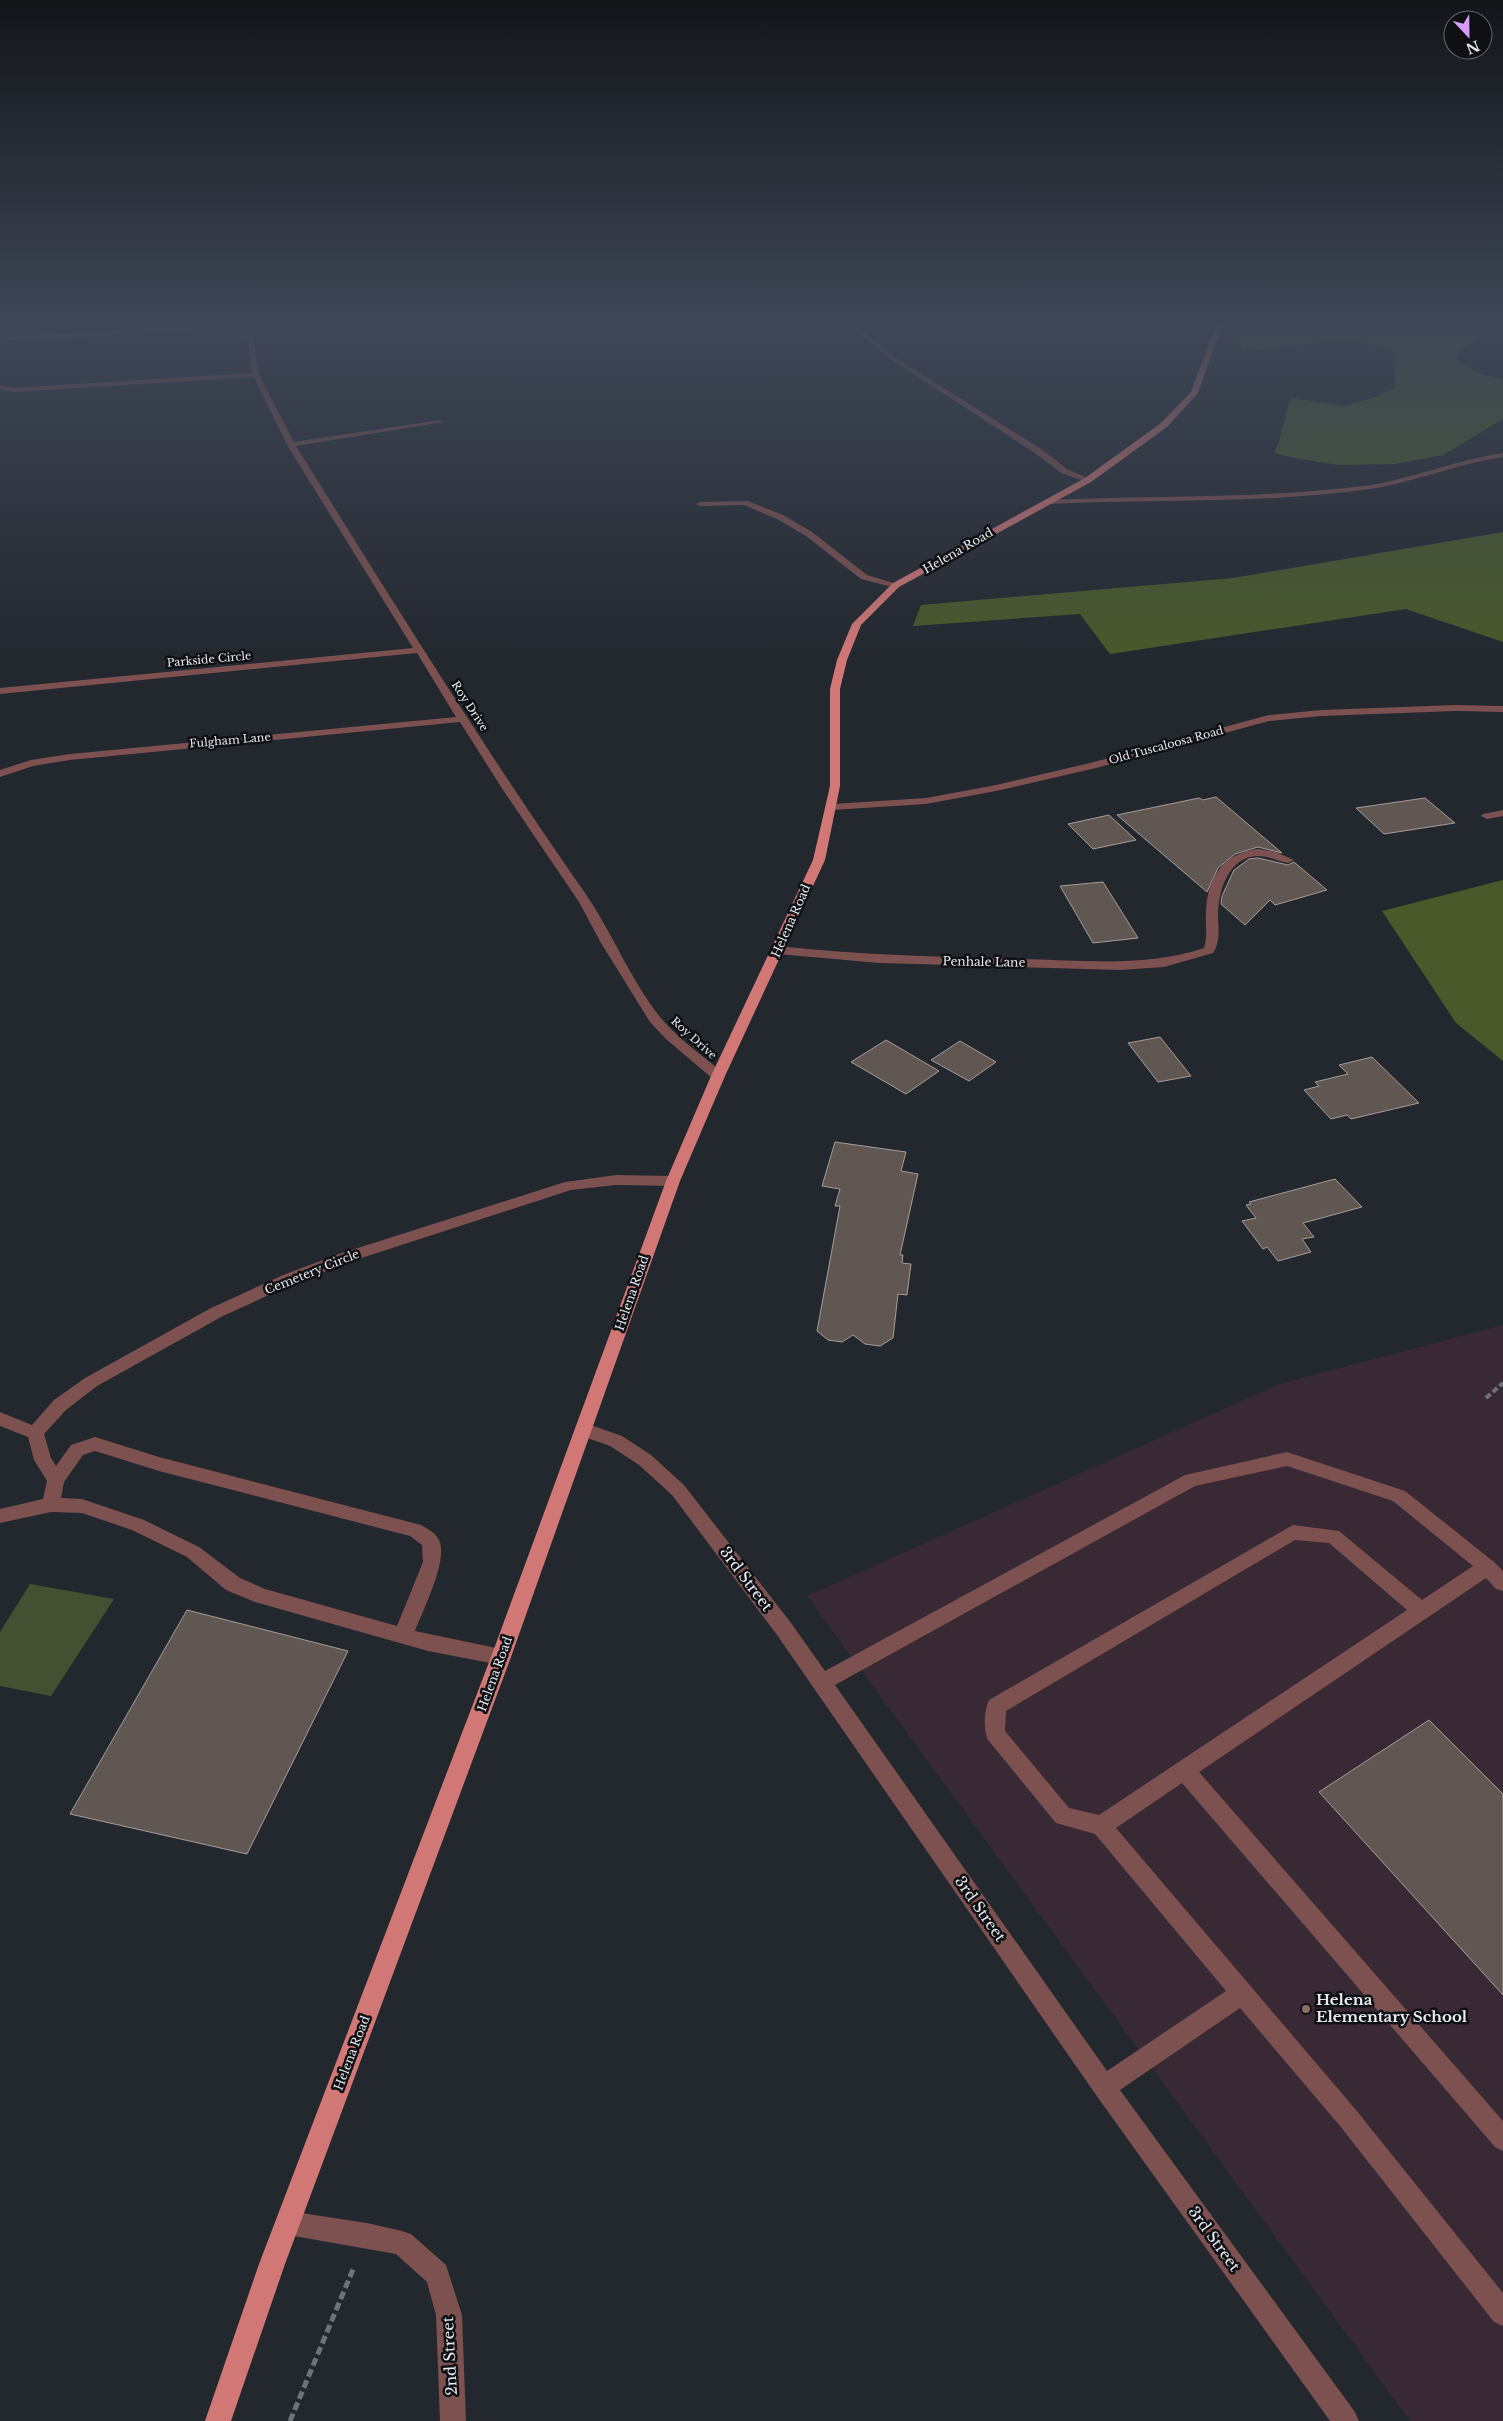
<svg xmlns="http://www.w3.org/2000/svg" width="1503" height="2421" viewBox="0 0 1503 2421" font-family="'Libre Baskerville',serif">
<rect width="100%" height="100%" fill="#23272e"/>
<path fill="#382935" d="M1503,1325V2421H1410L807,1596L1279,1384Z"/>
<path fill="#455032" d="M30,1584L114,1599L51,1696L0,1686V1632Z"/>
<path fill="#49592a" d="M1248,322H1503V331L1477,340L1459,352L1457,361L1480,374L1503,379V419L1443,455L1395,464L1339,465L1299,459L1274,453L1279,442L1290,398L1344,406L1373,398L1395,388L1396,352C1365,333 1279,347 1243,351L1239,341Z
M1503,532V642L1406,609L1110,654L1080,614L913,626L921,605L1233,578Z
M1503,880V1061L1456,1023L1382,911Z"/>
<path fill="#605753" stroke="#a79c98" d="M1216,797L1282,853L1258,847L1235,854L1218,868L1207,892L1117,815L1199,798L1203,800Z
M1425,798L1455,823L1384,834L1356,808Z
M1109,815L1136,840L1093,849L1068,824Z
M1258,858L1288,865L1294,862L1327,890L1275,905L1270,900L1245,925L1221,904L1222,896L1234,870L1249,859Z
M1103,882L1138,938L1093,943L1060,886Z
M1160,1037L1191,1076L1158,1082L1128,1043Z
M886,1040L939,1071L906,1094L851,1062Z
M960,1041L996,1062L969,1081L931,1060Z
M1372,1057L1419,1103L1351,1119L1347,1115L1331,1119L1304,1090L1319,1086L1315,1082L1348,1074L1339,1065Z
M835,1142L906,1152L901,1171L918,1174L900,1255H903L902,1263L911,1264L907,1295L898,1294L893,1338L880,1346L865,1344L853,1335L842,1342L828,1340L817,1331L840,1206H835L840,1189L822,1186Z
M1335,1179L1362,1207L1303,1223L1314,1237L1302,1239L1311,1252L1278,1261L1267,1247L1263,1249L1242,1221L1256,1218L1246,1205L1251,1204L1249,1202Z
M187,1610L348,1651L247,1854L70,1814Z
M1429,1720L1503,1794V1995L1319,1792Z"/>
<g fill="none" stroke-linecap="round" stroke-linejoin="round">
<path stroke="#6f7379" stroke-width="4" stroke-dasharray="6 3" stroke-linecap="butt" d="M1486,1398L1503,1383"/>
<path stroke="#6f7379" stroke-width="5" stroke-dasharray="8 4" stroke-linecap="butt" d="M290,2421L354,2267"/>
<path fill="#7d514f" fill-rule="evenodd" d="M240,322H246L254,342L259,375L294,442L440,420L444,422L296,446C390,597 483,747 585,893C612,932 630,979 660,1017C677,1038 702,1055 723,1073L725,1076L723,1079H713L666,1039L650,1022L601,943L579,902L503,790L460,722L70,760L33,766L0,777V770L31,760L70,754L456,717L417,653L0,694V688L413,648L287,445L254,377L14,392L0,390V385L14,388L252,373L248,342L242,328L0,341V337L241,324Z
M845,322H852L899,360L1041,449L1067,469L1092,480L1088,482L1061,473L1035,453L895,362Z
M1503,453V457C1455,464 1411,484 1363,490C1259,504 1153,499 1048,504L1044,502L1048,500C1153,495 1259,499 1363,486C1410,480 1455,460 1503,453Z
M748,501L783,515L812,532L867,575L900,585L896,588L861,579L806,536L777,519L744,505L700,506L696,504L700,502Z
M1456,705L1503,706V712L1456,711L1321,716L1269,721L1096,768L996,791L926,804L832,810L826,807L832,804L926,798L996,785L1090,763L1269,715L1321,710Z
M1503,810V816L1487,819L1481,816L1483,814Z
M1258,849L1276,852L1294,860L1288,863C1278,861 1268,856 1258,856C1229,856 1218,891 1218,915C1218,928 1221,941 1213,953L1164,967L1120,970L879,963L778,954L772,950L778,946C859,955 939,957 1020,959C1083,960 1143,968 1204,948C1208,936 1205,925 1206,912C1207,878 1223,853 1258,849Z
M616,1175L673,1176L680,1181L673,1186L616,1185L571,1190L349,1262L295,1283L223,1316L97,1386L66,1410L44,1434L51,1458L56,1466L71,1445L95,1437L159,1457L421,1525C426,1528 434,1532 437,1537C452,1554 422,1612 415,1631L501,1649L508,1651L511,1657L508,1663L501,1665L428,1651L255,1602L226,1590L187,1557L132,1530L82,1513L51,1512L0,1523V1509L43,1499L47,1481L34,1460L28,1437L0,1426V1412L32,1425L54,1400L85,1378L211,1308L283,1275L339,1254L565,1182ZM95,1451L159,1471L410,1536L422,1545L423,1562L397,1626L265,1589L240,1578L199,1547L144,1520L82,1499L61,1498L64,1482L83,1455Z
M585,1423L622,1436L651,1455L684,1485L791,1623L825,1671L1185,1475L1287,1452L1405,1491L1494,1562L1503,1571V1591L1496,1589L1486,1578L1199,1772L1503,2121V2151L1495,2147L1182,1783L1116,1828L1356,2110L1503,2293V2326L1494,2322L1340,2126L1240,2008L1120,2090L1355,2412L1359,2421H1330L1096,2095L777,1635L672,1495L639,1465L610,1446L579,1435L576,1430L579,1425ZM1287,1466L1393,1501L1473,1566L1422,1600L1339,1531L1293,1525L989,1700C984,1711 983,1729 988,1740L1056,1823L1095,1834L1226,1991L1107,2071L835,1685L1195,1486ZM1295,1540L1329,1543L1407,1610L1099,1815L1069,1808L1005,1731L1006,1711Z
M288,2211L367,2223L402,2231L411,2234L446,2265L462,2315L466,2421H440L436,2315L427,2282L396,2254L288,2235L279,2232L276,2223L279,2214Z"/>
<path fill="#d17775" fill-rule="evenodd" d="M1217,322H1223L1198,393L1167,427L1091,482L899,587L861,625L847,660L840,689V786L825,860L725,1076L680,1181L511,1657L285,2264L231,2421H205L259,2264L491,1657L666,1181L711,1076L813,860L830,786V689L837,660L852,624L893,583L1085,478L1161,423L1191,392Z"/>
</g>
<linearGradient id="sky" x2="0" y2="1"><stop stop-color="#131519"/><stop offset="0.49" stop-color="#3f4757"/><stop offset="1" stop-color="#3f4757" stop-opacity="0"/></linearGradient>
<rect width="1503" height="661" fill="url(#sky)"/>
<circle fill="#8d6e63" stroke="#0e1013" stroke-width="2" cx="1306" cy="2009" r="5"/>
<g text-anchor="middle" stroke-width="5" stroke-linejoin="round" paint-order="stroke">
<g font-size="11" fill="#e7eaef" stroke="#0e1013">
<text transform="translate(209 659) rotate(-5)" y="4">Parkside Circle</text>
<text transform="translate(470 706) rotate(57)" y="4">Roy Drive</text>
<text transform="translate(230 740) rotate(-5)" y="4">Fulgham Lane</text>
<text transform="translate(1166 745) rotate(-15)" y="4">Old Tuscaloosa Road</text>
<text transform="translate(694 1038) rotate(42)" y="4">Roy Drive</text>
</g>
<g font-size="12" fill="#e7eaef" stroke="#0e1013">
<text transform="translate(958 551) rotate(-30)" y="4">Helena Road</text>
<text transform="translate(791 921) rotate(-66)" y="4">Helena Road</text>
<text transform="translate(984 962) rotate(1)" y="4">Penhale Lane</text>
<text transform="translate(312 1272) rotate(-22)" y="4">Cemetery Circle</text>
<text transform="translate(632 1293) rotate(-71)" y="4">Helena Road</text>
<text transform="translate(495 1674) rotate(-70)" y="4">Helena Road</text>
<text transform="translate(352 2053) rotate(-69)" y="4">Helena Road</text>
</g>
<g font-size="15" fill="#e7eaef" stroke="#0e1013">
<text transform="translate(746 1579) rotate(53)" y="5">3rd Street</text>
<text transform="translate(980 1909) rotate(55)" y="5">3rd Street</text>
<text transform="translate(1214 2239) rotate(54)" y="5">3rd Street</text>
<text transform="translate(450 2356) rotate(-93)" y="5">2nd Street</text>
</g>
<g font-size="15" font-weight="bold" fill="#e7eaef" stroke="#0e1013" text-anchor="start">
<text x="1316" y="2005">Helena<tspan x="1316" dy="17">Elementary School</tspan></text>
</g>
</g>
<g transform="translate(1468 35) rotate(158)"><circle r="24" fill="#0e1013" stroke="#65676b"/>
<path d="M0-4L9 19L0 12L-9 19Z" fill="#d79bf9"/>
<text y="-8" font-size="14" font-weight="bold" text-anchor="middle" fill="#e7eaef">N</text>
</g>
</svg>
